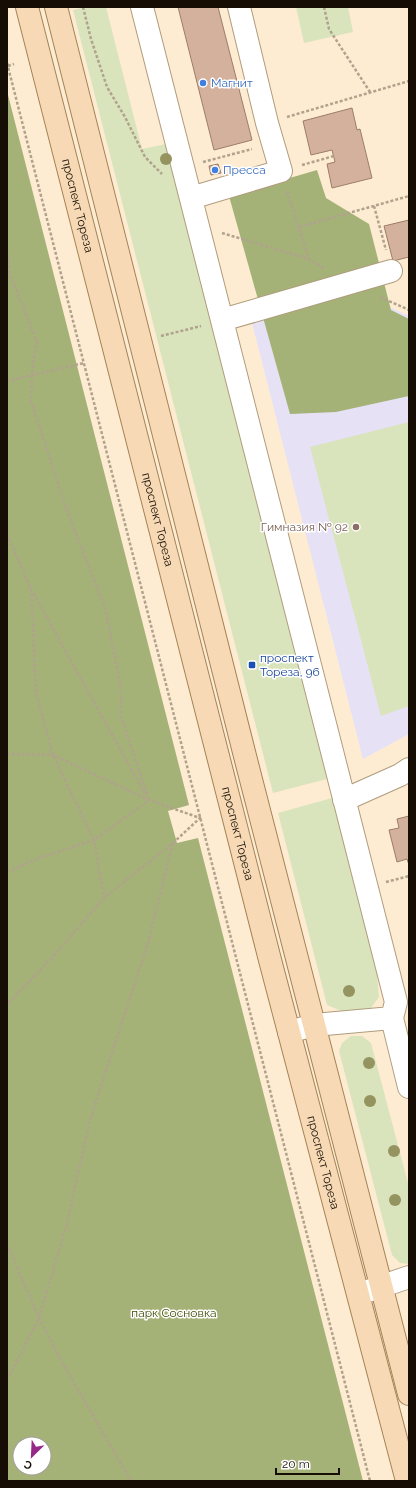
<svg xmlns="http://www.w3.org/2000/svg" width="416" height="1488" viewBox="0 0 416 1488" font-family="Raleway,sans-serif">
<rect width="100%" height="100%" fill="#fdecd2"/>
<path fill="#e7e1f6" d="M352,290L409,316V734L363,759L251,319Z"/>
<path fill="#d9e4bc" d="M86,7H106L142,149L166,144L327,779L273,793L73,10Z
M296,7H348L353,32L304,43Z
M409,422V706L381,716L310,447Z
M332,798L377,974L379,997L371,1008L344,1012L327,1005L278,813Z
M351,1036H362L371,1043L409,1187V1264L400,1263L392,1255L339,1051L342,1043Z"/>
<path fill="#a4b277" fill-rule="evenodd" d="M7,91L189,805L168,811L177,843L198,838L363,1481H7ZM20,1444H44V1468H20Z
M317,170L326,198L369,224L391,310L409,319V396L336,412L290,414L229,196Z"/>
<path fill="#d3b19c" stroke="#9c7d69" d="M178,7H218L252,140L214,150Z
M352,108L357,130L360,129L372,178L332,188L327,164L335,162L332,150L311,155L303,121Z
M218,164L221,173L211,175L209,166Z
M409,220V257L393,261L384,226Z
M409,816V865L407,859L397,862L389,830L399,828L397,819Z"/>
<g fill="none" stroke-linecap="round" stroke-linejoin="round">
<g stroke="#b09c7d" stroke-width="24">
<path id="minor" d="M142,7L396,1002L392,1018L409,1087
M191,198L281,171L267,123L239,7
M222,320L391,271
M344,800L400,775L409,769
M289,1032L314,1025L392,1018
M359,1294L409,1277"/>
</g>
<g stroke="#a58357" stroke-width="24">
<g id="major">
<path id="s1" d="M27,7L270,960L407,1481"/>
<path d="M56,7L246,760L409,1394"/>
</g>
</g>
<path stroke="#b0a28d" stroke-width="2.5" stroke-dasharray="3 2" stroke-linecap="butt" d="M83,7L91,39L107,87L125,117L145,157L162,174
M324,7L329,29L370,92
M7,63L370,1481
M8,66L14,64
M287,117L409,81
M203,162L252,149
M302,165L334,156
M287,191L309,259
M374,206L386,250
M299,227L409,196
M222,233L309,259L324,268
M7,246L9,272L37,342L33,360L31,401L66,508L105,608L121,688V717L149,800
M380,297L409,310
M161,336L201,326
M7,381L84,363
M7,534L31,589L145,794
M31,589L36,692L53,755L94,840L104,897
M7,754L53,755L149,800L200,818L173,843L104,898L49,961L7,1004
M7,872L39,858L94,840L149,800
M386,882L409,876
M7,1244L39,1318L63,1364L131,1481
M7,1380L39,1318L67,1223L90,1120L148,943L173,843"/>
<use href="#minor" stroke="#fff" stroke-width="22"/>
<use href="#major" stroke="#f7dab5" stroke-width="22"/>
</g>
<g fill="#959461">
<circle cx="166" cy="159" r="6"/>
<circle cx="349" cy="991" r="6"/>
<circle cx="369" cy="1063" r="6"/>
<circle cx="370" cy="1101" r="6"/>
<circle cx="394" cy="1151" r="6"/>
<circle cx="395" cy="1200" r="6"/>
</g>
<g fill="#3f7fe0" stroke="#fff" stroke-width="1.5">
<circle cx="203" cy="83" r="4"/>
<circle cx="215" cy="170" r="4"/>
</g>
<circle fill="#8d6e63" stroke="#fff" stroke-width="1.5" cx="356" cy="527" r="4"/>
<rect fill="#1a4fb4" stroke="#fff" stroke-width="1.5" x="248" y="661" width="8" height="8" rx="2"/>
<g text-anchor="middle" stroke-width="3" stroke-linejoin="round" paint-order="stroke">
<g font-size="12" fill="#366cbe" stroke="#fff" text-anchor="start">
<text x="211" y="87">Магнит</text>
<text x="223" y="174">Пресса</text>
</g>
<g font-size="12" fill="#160e04" stroke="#fff">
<text dy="4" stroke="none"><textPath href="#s1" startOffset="205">проспект Тореза</textPath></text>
<text dy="4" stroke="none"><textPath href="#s1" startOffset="529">проспект Тореза</textPath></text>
<text dy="4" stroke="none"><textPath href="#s1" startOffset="853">проспект Тореза</textPath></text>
<text dy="4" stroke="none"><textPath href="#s1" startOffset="1193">проспект Тореза</textPath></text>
</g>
<g font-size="12" fill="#785e54" stroke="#fff" text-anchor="end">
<text x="348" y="531">Гимназия № 92</text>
</g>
<g font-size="12" fill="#164399" stroke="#fff" text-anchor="start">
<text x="260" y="662">проспект<tspan x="260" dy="14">Тореза, 96</tspan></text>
</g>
<g font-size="12" fill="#404c05" stroke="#fff">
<text x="174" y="1317">парк Сосновка</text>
</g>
</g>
<rect width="416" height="1488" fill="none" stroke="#160e04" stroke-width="16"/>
<g transform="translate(32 1456) rotate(204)"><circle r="19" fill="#ffffff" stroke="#a29f9b"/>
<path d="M0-3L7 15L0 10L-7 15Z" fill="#952889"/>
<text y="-6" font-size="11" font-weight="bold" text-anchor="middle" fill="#160e04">С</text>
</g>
<path d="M276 1468v6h63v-6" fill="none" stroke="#160e04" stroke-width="2"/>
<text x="282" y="1468" font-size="12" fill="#160e04" stroke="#ffffff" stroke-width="3" paint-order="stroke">20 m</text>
</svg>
